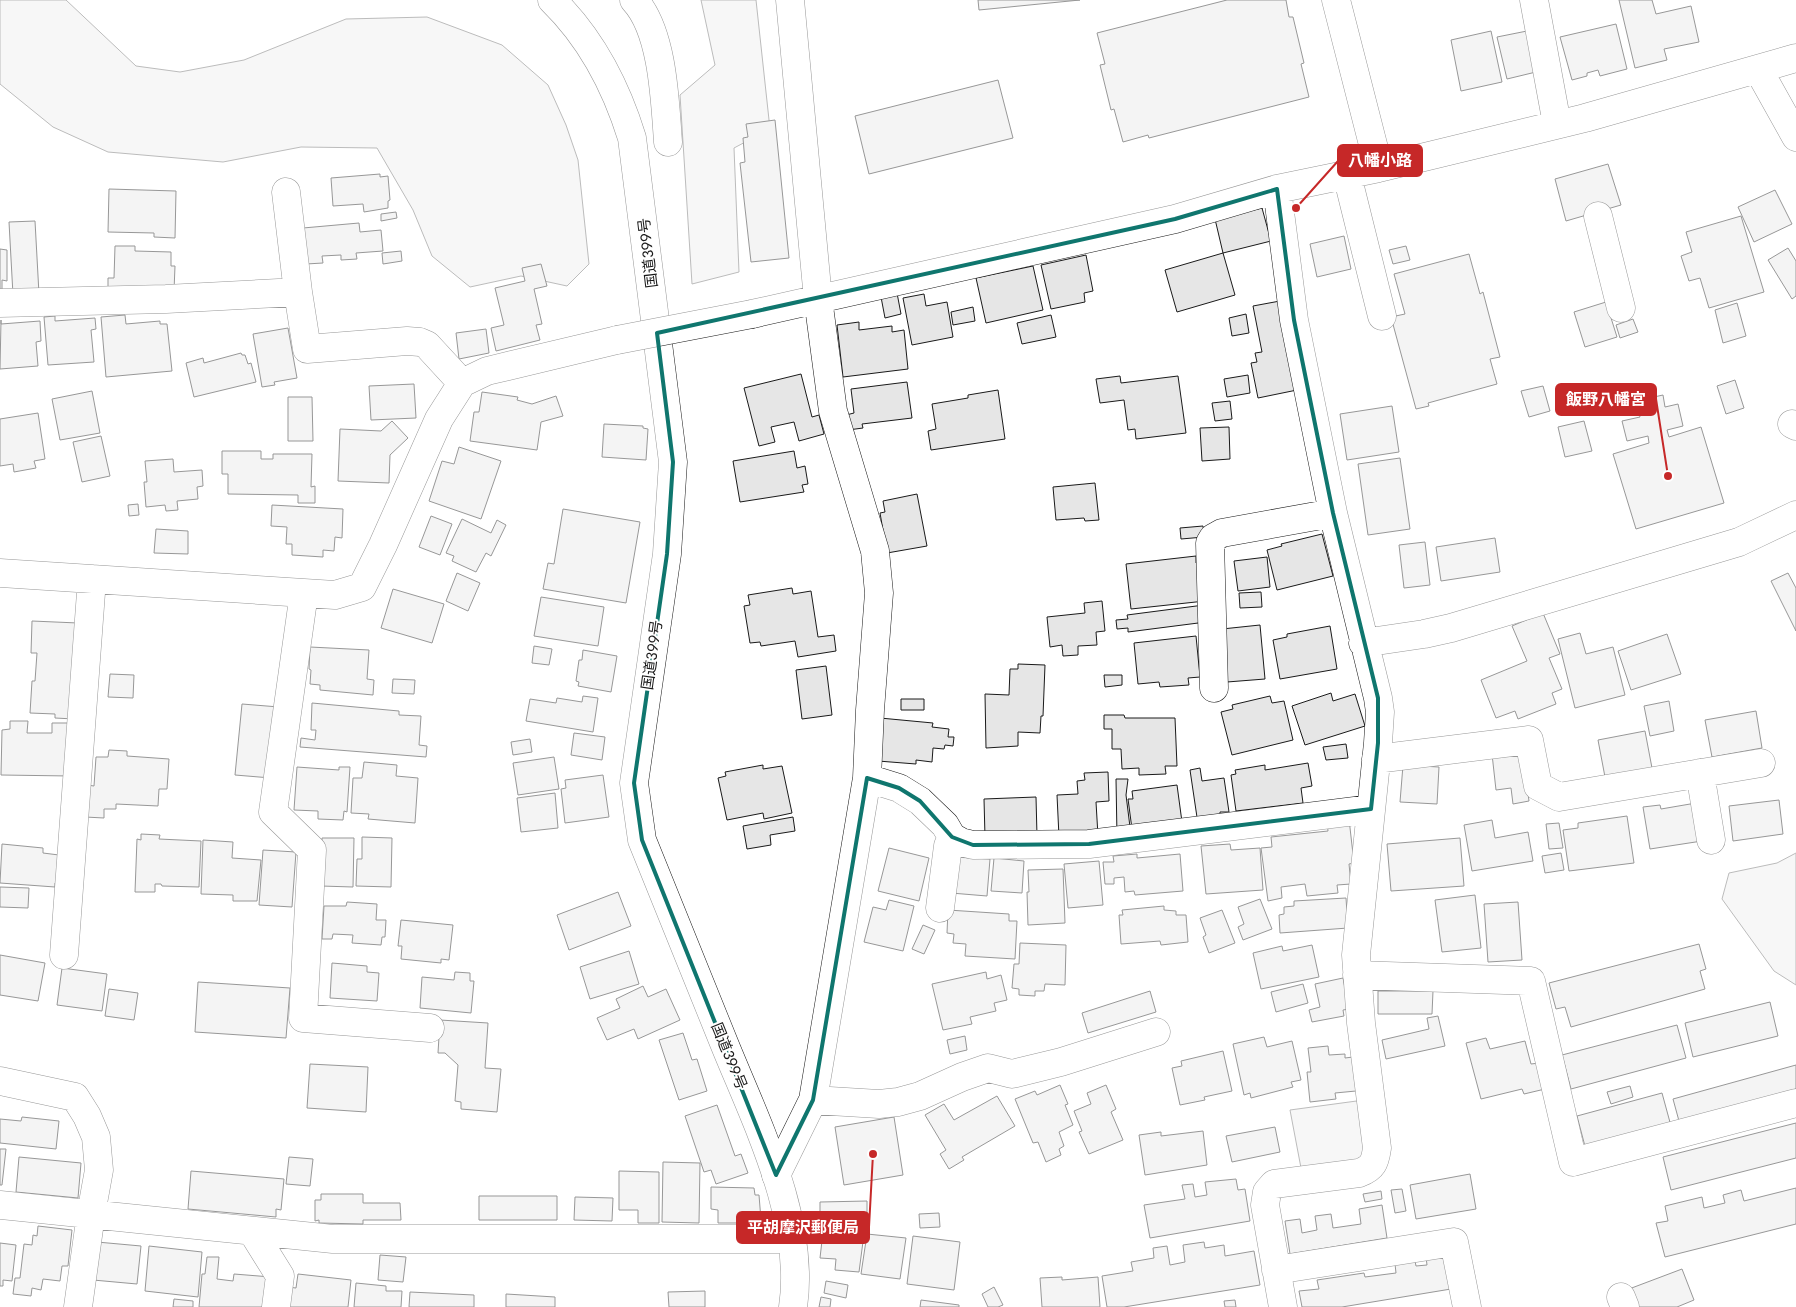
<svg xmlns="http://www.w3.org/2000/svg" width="1796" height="1307" viewBox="0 0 1796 1307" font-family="Jost,'Noto Sans JP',sans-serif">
<rect width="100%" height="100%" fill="#fff"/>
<path fill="#ededed" stroke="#6a6a6a" d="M0,0H66L136,66L180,72L244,60L346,19L427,17L502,45L548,85L566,125L578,160L589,264L567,286L521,276L470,287L432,256L413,210L377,148L301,147L223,162L108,152L53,127L0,84Z
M701,0H756L770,129L734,148L739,272L692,284L680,95L715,65Z
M1796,853V985L1774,971L1722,899L1729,873L1777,863Z
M1364,1100L1371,1141L1359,1160L1301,1168L1290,1110Z"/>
<path fill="#e6e6e6" stroke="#1a1a1a" d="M978,0H1080L979,10Z
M1227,0H1286L1289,17H1293L1304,63L1301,64L1309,97L1149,138L1148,135L1123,142L1114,109L1111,110L1100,65L1105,64L1097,33Z
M1619,0H1652L1656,14L1691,6L1699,42L1664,49L1667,60L1635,68Z
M1616,24L1627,69L1600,76L1598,70L1587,73V76L1572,80L1560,37Z
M1491,31L1502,82L1461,91L1451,40Z
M1527,31L1536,72L1507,79L1497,37Z
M998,80L1013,138L869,174L855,116Z
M775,120L789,258L751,262L740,163L745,162L743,138L748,137L746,124Z
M1608,164L1621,205L1566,221L1555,179Z
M380,174V177L388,176L390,200L388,201V208L364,212L363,204L333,206L331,178Z
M109,189L176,191L175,238L154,237V233L108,232Z
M1775,190L1792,224L1754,242L1738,207Z
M1262,208L1271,241L1223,253L1215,219Z
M396,212L397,218L381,221V214Z
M1741,216L1764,292L1709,308L1700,278L1689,281L1681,256L1692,252L1686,232Z
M35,221L39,294L13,295L9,222Z
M359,223L360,232L381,230L383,251L356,253L357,259L341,260V255L322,256L323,263L306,264L303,228Z
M1344,236L1351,269L1317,277L1310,244Z
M115,246H135V251L171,252V266H175L174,291L108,289V278H114Z
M1406,246L1410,260L1393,264L1389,250Z
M1788,248L1796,261V296L1792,299L1768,260Z
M0,249L7,250V281L2,280V293H0Z
M401,251L402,261L383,264L382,253Z
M1223,253L1235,295L1177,312L1165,270Z
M1469,254L1480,294L1483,292L1500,357L1490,359L1497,384L1428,403L1429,406L1416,409L1391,317L1405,314L1394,274Z
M1086,255L1093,291L1084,293L1085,302L1051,309L1041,265Z
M541,264L547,286L534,289L542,324L536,325L540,340L496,351L491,328L504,325L495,288L525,281L522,268Z
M1033,266L1043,310L986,323L976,278Z
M897,293L901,314L885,318L881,297Z
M924,294L926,306L947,302L953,337L912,345L903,298Z
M1280,301L1297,390L1258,398L1251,363L1257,362L1255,353L1262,352L1253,306Z
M1606,302L1617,337L1585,347L1574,312Z
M1737,303L1746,336L1723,343L1715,310Z
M973,307L975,321L953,325L951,312Z
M1246,314L1249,333L1232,336L1229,318Z
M125,315L126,324L160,321V324H167L172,371L106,377L101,317Z
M1051,315L1056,337L1022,344L1017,323Z
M55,316V321L95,318L96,329L91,330L94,362L48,365L44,317Z
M1633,319L1638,332L1620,338L1616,325Z
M1,320V324L40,321L41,341L36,342L38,366L0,369Z
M859,322V330L892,326V332L904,330L908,369L843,377L837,325Z
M288,328L297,378L274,382L275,385L262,387L253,334Z
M486,329L489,353L459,359L456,333Z
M241,353L242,355H245L248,364L251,363L256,382L194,397L186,363L203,358L204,363Z
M801,374L812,417L819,415L824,434L799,441L794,422L771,427L775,442L759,446L744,388Z
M1248,375L1250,393L1227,397L1224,379Z
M1120,376L1121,383L1178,376L1186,433L1136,439L1135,429L1128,430L1124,400L1100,403L1096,379Z
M1735,380L1744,408L1726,414L1717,386Z
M907,382L912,418L862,424L863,428L848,430L846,415L854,413L851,389Z
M414,384L416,418L371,420L369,386Z
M1543,386L1550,411L1529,417L1521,391Z
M998,390L1005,439L931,450L928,431L936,429L932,404L968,398V395Z
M92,391L100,433L60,440L52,399Z
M482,392L518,397L517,400L532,404L556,396L563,416L541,422L537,450L470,441L474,412H479Z
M1663,395L1665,407L1678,404L1683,426L1667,430L1669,437L1701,427L1724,503L1636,529L1613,454L1649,443L1648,436L1627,441L1622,421L1640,417L1636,401Z
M288,397H312L313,441H288Z
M1230,401L1232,419L1215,421L1212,403Z
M1392,406L1399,452L1347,460L1340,414Z
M38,413L45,459L34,461L36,468L14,472L13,464L0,466V419Z
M392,421L408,438L390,455L389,483L338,481L340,429L381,431Z
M1584,421L1592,451L1565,457L1558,427Z
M604,424L643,426V428L648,429L646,460L602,457Z
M1229,427L1230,459L1202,461L1200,428Z
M101,436L110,476L82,482L73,442Z
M459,447L501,461L481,519L429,501L442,461L454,464Z
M222,451H261V459H273V454H312L311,487L315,486V503H298V495L228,494V474H222Z
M794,451L797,468L805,466L808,484L802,485L804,492L740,502L733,461Z
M1400,458L1410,529L1368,535L1358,464Z
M173,459L174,472L202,470L203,486L197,487L198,499L177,501L178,510L166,511L165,505L146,507L144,482H147L145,461Z
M1095,483L1099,520L1085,521L1084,518L1056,520L1053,487Z
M917,494L927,546L887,553L880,513L885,512L883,501Z
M138,504L139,515L129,516L128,505Z
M272,505L343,509L342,538L335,537L334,551L323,550V557L292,555V544H286L287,527L271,526Z
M563,509L640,522L626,603L543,589L548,563L554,564Z
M431,516L452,524L440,555L419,547Z
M462,519L491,533L497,520L506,525L491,556L486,553L476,572L452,561L454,556L446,553Z
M1203,526L1204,537L1181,539L1180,528Z
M156,529L188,531V554L154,553Z
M1322,534L1333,576L1277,590L1267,550L1282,546L1281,544Z
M1495,538L1500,572L1441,581L1436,547Z
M1425,542L1430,585L1404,588L1399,545Z
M1196,556V563H1200L1205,601L1131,609L1126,564Z
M1267,557L1270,587L1238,591L1234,561Z
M457,573L480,583L468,611L446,601Z
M1788,573L1796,588V631L1771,581Z
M792,588L793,594L811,591L818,637L834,635L836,651L798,657L795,641L761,646L760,642L750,643L744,606L750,605L748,595Z
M393,589L444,604L432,643L381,628Z
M1261,592L1262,607L1240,608L1239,593Z
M541,597L604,607L598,646L534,636Z
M1102,601L1105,631L1096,632L1097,645L1078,646V655L1063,656L1062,645L1050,647L1047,617L1085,613L1084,603Z
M1204,605L1206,622L1128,632V628L1117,629L1116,620L1128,619L1127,615Z
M1543,613L1560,654L1549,658L1562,689L1552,693L1556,704L1518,719L1515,711L1496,718L1481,680L1527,661L1512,626Z
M32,621L78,623L74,719L55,718V714L30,713L32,681H35L37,653H31Z
M1260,625L1265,679L1227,682L1222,629Z
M1330,626L1337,669L1280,679L1273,640L1287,637V634Z
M1580,633L1586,654L1613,647L1625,695L1575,708L1558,639Z
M1667,634L1681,674L1631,690L1618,651Z
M1196,636L1200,677L1188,678L1189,685L1160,687L1159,682L1138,684L1134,643Z
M534,646L552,649L549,665L532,663Z
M310,647L369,650L367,679L374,680L373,695L320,690V685L310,684L311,670L309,669Z
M583,650L617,656L611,692L578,686L579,682L576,681L579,660H582Z
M1018,664L1045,665L1043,716H1041L1040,733L1018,732V746L986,748L985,694L1009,695L1010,669H1018Z
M826,666L832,715L802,719L796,670Z
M110,674L134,675L133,698L108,697Z
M1104,675H1122V685L1105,687Z
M393,679L415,680L414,694L392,693Z
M1331,693L1333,701L1355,694L1365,726L1305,745L1292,706Z
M583,696L598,698L593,732L526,721L530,699L556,703L557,698L582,702Z
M1270,696L1272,703L1284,701L1293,740L1232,755L1221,712L1233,709L1232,705Z
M901,699H924V710H901Z
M1669,701L1674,731L1650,736L1644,706Z
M312,703L399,711V715L421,716L419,745L427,746L426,757L300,747L301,738L315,740L316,730H311Z
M242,704L279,707L271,778L235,775Z
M1756,711L1762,748L1712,757L1705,720Z
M1104,715H1124L1125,718H1175L1177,766H1165L1166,774L1139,775V768L1122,769L1121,749H1112V729H1104Z
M880,718L933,723L932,727L949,729L948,737H954L953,746L945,745L944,749L933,748L932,762L916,760V764L878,761Z
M10,721H28L27,733H52V723H69L70,776L1,775L2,730L10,729Z
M1645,731L1652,768L1605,777L1598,740Z
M574,733L605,737L602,760L571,755Z
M530,739L532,752L513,755L511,742Z
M1346,744L1348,758L1326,760L1323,747Z
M109,750L127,751V756L169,759L167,789H159L158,806L116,804V809H104V818L85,817L87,785L94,786L96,757H108Z
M1522,750L1529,801L1513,804L1511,788L1496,790L1492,754Z
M554,757L559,789L518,795L513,763Z
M364,762L397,765L396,776L418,778L415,823L368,819L369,814L351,813L353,778H362Z
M1308,763L1312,786L1301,788L1303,803L1236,811L1231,775L1236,774L1235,770L1265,765V770Z
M763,765V769L782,766L792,813L764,819L763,813L727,820L718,778L726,776L725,772Z
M1403,765L1439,767L1437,804L1400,802Z
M297,767L339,770V767H350L347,812L344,811L343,820L318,819V811L294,810Z
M1200,768L1202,781L1224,778L1229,812H1220V821L1198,824L1190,770Z
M1108,772L1109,801L1096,802L1098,836L1059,837L1057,795L1078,794L1077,781L1085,780L1084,773Z
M603,775L609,817L565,823L561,789L566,788L565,780Z
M1116,779H1128L1126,795L1131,835L1117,837Z
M1177,785L1182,822L1132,829L1128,799H1133L1132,791Z
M555,793L558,828L521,832L517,798Z
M1036,797L1037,836L985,837L984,799Z
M1779,800L1783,834L1733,841L1729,806Z
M1696,803L1702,841L1650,849L1643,807L1660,805L1661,809Z
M1627,816L1634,863L1569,871L1563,830L1578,828V823Z
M793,817L795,831L770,835L771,845L747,849L743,826Z
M1349,819L1354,863L1349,864L1351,884L1337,885L1338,893L1307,896L1305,884L1281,887L1282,898L1268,901L1261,848L1272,847L1271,837L1328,831L1327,821Z
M1492,820L1495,838L1528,832L1533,861L1472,871L1464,825Z
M1559,823L1563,848L1549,849L1546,824Z
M141,834L160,835L159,839L201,841L199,887L162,886L161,884H155V892H135L137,839L141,840Z
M362,837L392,838L391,887L356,886L357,859H362Z
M322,838H354L353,887L321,886Z
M1460,838L1464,886L1391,891L1387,844Z
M203,840L233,842L232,858L261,860L257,901H233V895L201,894Z
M2,844L43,848V853L59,855V884L55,883V887L0,883Z
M1230,844L1231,850L1260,848L1263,890L1206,894L1201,846Z
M889,848L929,858L919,901L878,891Z
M263,850L296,852L292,907L259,905Z
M1561,853L1564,870L1545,873L1542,856Z
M1137,854V858L1180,854L1183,891L1135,895L1134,891L1125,892L1124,877L1114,878V884H1105L1103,862H1114L1113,856Z
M954,857L990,859L987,896L951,893Z
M994,858L1024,861L1022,893L991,891Z
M1099,861L1103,905L1068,908L1064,864Z
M1063,869L1065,923L1028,925L1027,892H1029L1028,870Z
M0,887L29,888L28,908L0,907Z
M618,892L631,926L569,950L557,915Z
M1475,895L1481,948L1442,952L1435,900Z
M1346,898L1348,928L1280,933L1279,915L1284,914V907L1294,906V901Z
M1260,899L1272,929L1243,940L1238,927L1244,924L1238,907Z
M889,900L914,906L903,951L864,942L873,907L886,910Z
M347,902L377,904L376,920H386L385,937H382L381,945L352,943L353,935L333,934L332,939H322L324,906H346Z
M1518,902L1522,960L1488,962L1484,904Z
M1164,906V910L1176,911V915H1186L1188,942L1161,945L1160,941L1121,944L1119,915H1123L1122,910Z
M948,910L1009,914V921H1017L1015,959L965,956L966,944L953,943L954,934L947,933Z
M1222,910L1235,943L1209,953L1203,937L1206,935L1200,918Z
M401,920L453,925L449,960L441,959V963L401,959L402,946H398Z
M923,925L935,930L924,954L912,949Z
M1020,943L1066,945L1065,985L1045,984L1044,991H1035V996L1019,995V989L1012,988L1014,964H1019Z
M1699,944L1706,969L1700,971L1705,989L1571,1027L1565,1007L1556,1009L1549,983Z
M1312,945L1319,977L1261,989L1253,953L1282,946L1283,951Z
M629,951L639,984L590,999L580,967Z
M0,955L45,963L38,1001L0,995Z
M332,963L367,966V972L379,973L377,1001L330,998Z
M62,968L107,974L102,1011L57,1005Z
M455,972L470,973V981H474L471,1013L420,1008L422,977L454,980Z
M986,972L987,979L1001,975L1007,1000L994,1003L996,1011L970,1017L972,1024L943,1030L932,984Z
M1343,978L1349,1009L1343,1010L1344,1016L1312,1022L1309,1010L1320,1007L1315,984Z
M198,982L290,988L286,1038L195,1032Z
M1303,984L1308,1003L1276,1012L1271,992Z
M643,986L648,997L666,989L680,1020L638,1039L634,1029L607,1040L597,1018L620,1008L616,999Z
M109,989L138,993L134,1020L105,1016Z
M1150,991L1156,1012L1088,1033L1082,1013Z
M1378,991H1433L1432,1014H1378Z
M1770,1002L1778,1036L1693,1057L1685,1023Z
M1438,1016L1445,1046L1386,1059L1382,1040L1429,1029L1427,1018Z
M440,1020L488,1023L485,1068L501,1069L497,1112L461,1109V1102L455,1101L458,1065L445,1053H438Z
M1677,1025L1686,1058L1571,1089L1562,1055Z
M683,1033L692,1060L697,1059L707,1091L679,1100L659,1040Z
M965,1036L967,1050L950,1054L947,1040Z
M1264,1037L1267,1047L1292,1041L1301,1080L1291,1082L1293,1087L1251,1098L1250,1093L1244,1095L1233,1044Z
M1486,1038L1490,1049L1525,1041L1531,1064L1539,1063L1545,1089L1524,1094L1522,1089L1481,1099L1466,1043Z
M1328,1046L1329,1055L1345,1054V1058L1353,1057L1356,1091L1335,1093L1336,1099L1310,1102L1307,1072H1311L1308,1048Z
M1223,1051L1232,1091L1204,1097L1205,1100L1180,1105L1172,1068L1182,1066L1181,1061Z
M310,1064L368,1067L366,1112L307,1108Z
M1796,1065V1089L1679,1121L1673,1099Z
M1060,1085L1068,1104L1065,1105L1073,1125L1059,1132L1064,1146L1059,1149L1061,1155L1046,1162L1038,1142L1033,1143L1015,1099L1035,1091L1037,1095Z
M1106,1085L1116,1109L1111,1112L1123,1140L1089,1154L1079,1132L1082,1131L1074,1111L1091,1104L1087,1093Z
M1630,1086L1633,1097L1611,1104L1607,1092Z
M1662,1093L1671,1126L1586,1150L1577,1116Z
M997,1096L1015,1126L962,1157L964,1160L949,1169L940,1154L946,1150L925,1115L944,1104L954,1120Z
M717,1105L735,1156L741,1154L748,1173L716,1184L711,1170L704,1172L685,1116Z
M22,1117L59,1121L56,1149L0,1143V1119L21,1121Z
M894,1117L903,1175L844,1185L835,1127Z
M1796,1123V1158L1671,1190L1663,1157Z
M1275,1127L1280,1152L1232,1162L1226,1136Z
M1203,1131L1207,1165L1145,1175L1139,1135L1161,1132V1136Z
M0,1149H6L2,1185H0Z
M19,1157L81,1163L78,1198L16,1192Z
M289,1157L313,1159L310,1186L286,1184Z
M663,1162L700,1163L699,1223L662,1222Z
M191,1171L284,1179L281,1210L276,1209V1217L188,1209Z
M619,1171L659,1172V1223H638V1210H619Z
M1470,1174L1476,1209L1416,1219L1410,1185Z
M1236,1179L1238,1190L1245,1189L1250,1221L1150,1238L1144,1205L1185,1199L1182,1185L1193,1184L1195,1197L1207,1195L1205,1182Z
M711,1187L754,1188L755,1195H759L761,1220L748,1219V1223H718V1210L711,1209Z
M1796,1188V1224L1665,1257L1656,1223L1668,1221L1665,1206L1702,1197L1704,1208L1725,1203L1723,1195L1741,1190L1744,1201Z
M1402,1189L1406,1211L1395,1213L1391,1190Z
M1381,1191L1382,1199L1365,1202L1363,1194Z
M321,1194H363V1203H400L401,1220H363V1224L319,1223V1220L315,1221V1200H321Z
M479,1196H557V1220H479Z
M575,1197L613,1198L612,1221L574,1220Z
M867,1201V1222H862V1229H839V1224L820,1225V1202Z
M1382,1205L1387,1238L1290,1254L1285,1221L1300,1219L1302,1233L1317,1230L1315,1216L1331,1214L1333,1228L1361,1224L1359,1209Z
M939,1213L940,1227L920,1228L919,1214Z
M38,1226L72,1230L68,1266H62L60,1281L43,1279L41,1290L32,1288L31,1296L13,1294L15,1278H20L24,1244L32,1245L33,1235L37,1236Z
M839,1231L864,1234L859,1272L835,1270L836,1259L820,1258L823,1232L839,1234Z
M867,1234L906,1238L900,1279L861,1274Z
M913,1236L960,1242L954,1290L907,1284Z
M97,1242L141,1246L137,1284L93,1280Z
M1204,1242L1205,1248L1224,1245L1225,1256L1254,1251L1260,1285L1124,1307H1107L1102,1276L1133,1271L1131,1262L1154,1258L1153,1248L1167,1246L1170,1265L1185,1262L1183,1245Z
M0,1243L16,1245L12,1281L3,1280V1286H0Z
M149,1246L202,1252L198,1297L145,1291Z
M380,1255L406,1257L403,1282L378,1280Z
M1446,1255L1451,1289L1342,1307H1302L1299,1291L1319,1289L1317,1280L1364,1273L1365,1277L1396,1273L1395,1264L1415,1261L1416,1266L1427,1265L1426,1257Z
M207,1257H219L217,1279L233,1281L234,1274L271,1277L268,1307H199L202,1274H205Z
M1682,1269L1694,1300L1677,1307H1637L1629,1289Z
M298,1274L351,1280L348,1307H285L287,1287L296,1288Z
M1062,1277V1280L1098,1277L1100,1307H1042L1040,1278Z
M826,1281L848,1285L846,1298L824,1293Z
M356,1283L386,1286V1291H402L401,1307H354Z
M994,1287L1003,1305L998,1307H988L982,1294Z
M705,1291V1307H669L668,1292Z
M410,1292L474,1295V1307H409Z
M506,1294L555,1297V1307H506Z
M821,1297L831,1299L830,1307H819Z
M174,1299L193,1301V1307H173Z
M921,1300L959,1305V1307H920Z
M1235,1300L1236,1307H1225L1224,1301Z"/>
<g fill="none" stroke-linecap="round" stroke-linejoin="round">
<g stroke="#1a1a1a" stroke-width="29">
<path id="minor" d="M634,0C663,31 665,101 668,142
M1336,0L1379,168
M1534,0L1557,124
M1758,69L1796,137
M1347,175L1382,316
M1277,189L1294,320L1333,513L1378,698L1380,712L1378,743L1356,955L1361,1023L1377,1148C1375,1162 1373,1168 1359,1173L1274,1184L1267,1192L1265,1205L1283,1307
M286,192L298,292L307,349L407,341L420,342L427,345L462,383
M1598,216L1621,308
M0,303L166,299L298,292
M752,314L1175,219L1277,189L1379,168L1585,118L1796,58
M1792,424L1796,426
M0,573L335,595L362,587L383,545L439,419L462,383L487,371L617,340
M304,593L273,812L312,850L303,1018L430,1028
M1363,643L1424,634L1451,628L1739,542L1796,515
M1214,688L1210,543L1213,538L1222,533L1333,513
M1376,759L1529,740L1538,786L1559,797L1761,763
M1700,773L1711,840
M867,778L899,788L920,801L945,825L952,837L961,842L973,845L1089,844L1371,809
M940,908L948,846L952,837
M64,955L92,579
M1357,975L1531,981L1573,1162L1796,1103
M0,1081L75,1097L87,1116L96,1137L99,1170L91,1214L78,1307
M813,1100L879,1104L898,1102L920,1096L962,1077L988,1068L1012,1074L1061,1062L1156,1032
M776,1175L813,1100L867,778L870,710L879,593L875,551L833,411L818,299L790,0
M0,1205L333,1239H793
M252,1231L280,1276L276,1307
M1276,1270L1454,1242L1467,1307
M1621,1297L1625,1307"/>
</g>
<g stroke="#1a1a1a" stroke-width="29">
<path id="highway" d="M552,0C591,38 616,86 632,138L673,462L667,554L634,783L642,840C669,908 697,975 724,1043C756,1122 806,1220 793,1307"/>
</g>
<use href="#minor" stroke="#fff" stroke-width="28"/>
<use href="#highway" stroke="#fff" stroke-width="28"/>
<g stroke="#1a1a1a" stroke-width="29" stroke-linecap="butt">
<path id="minor-bridge" d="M617,340L752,314"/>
</g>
<use href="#minor-bridge" stroke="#fff" stroke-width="28"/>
</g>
<path d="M0 0H1796V1307H0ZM1277,189L1294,320L1333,513L1378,698V743L1371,809L1089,844L973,845L952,837L920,801L899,788L867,778L813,1100L776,1175L642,840L634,783L667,554L673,462L657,333L1175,219Z" fill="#fff" fill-opacity=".55" fill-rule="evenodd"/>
<path fill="none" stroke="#0f766e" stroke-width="4" stroke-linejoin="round" d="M1277,189L1294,320L1333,513L1378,698V743L1371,809L1089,844L973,845L952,837L920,801L899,788L867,778L813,1100L776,1175L642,840L634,783L667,554L673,462L657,333L1175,219Z"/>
<g text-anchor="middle" stroke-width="4" stroke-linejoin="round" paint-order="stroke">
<g font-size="15" fill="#1a1a1a" stroke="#fff">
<text transform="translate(648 253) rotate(-97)" y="5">国道399号</text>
<text transform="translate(652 655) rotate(-82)" y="5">国道399号</text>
<text transform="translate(729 1056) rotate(68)" y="5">国道399号</text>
</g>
</g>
<path fill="none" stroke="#c62828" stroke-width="2" d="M1296 208L1338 161M1668 476L1656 399M873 1154L869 1227"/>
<g fill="#c62828" stroke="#fff" stroke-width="2">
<circle cx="1296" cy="208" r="5"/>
<circle cx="1668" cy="476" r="5"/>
<circle cx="873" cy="1154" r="5"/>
</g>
<g fill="#c62828" stroke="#c62828" stroke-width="2">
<rect x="1338" y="145" width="84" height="31" rx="5"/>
<rect x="1556" y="384" width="100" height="31" rx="5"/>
<rect x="737" y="1212" width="132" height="31" rx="5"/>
</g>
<g font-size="16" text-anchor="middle" font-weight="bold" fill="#fff">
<text x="1380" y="166">八幡小路</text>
<text x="1606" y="405">飯野八幡宮</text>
<text x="803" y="1233">平胡摩沢郵便局</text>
</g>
</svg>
